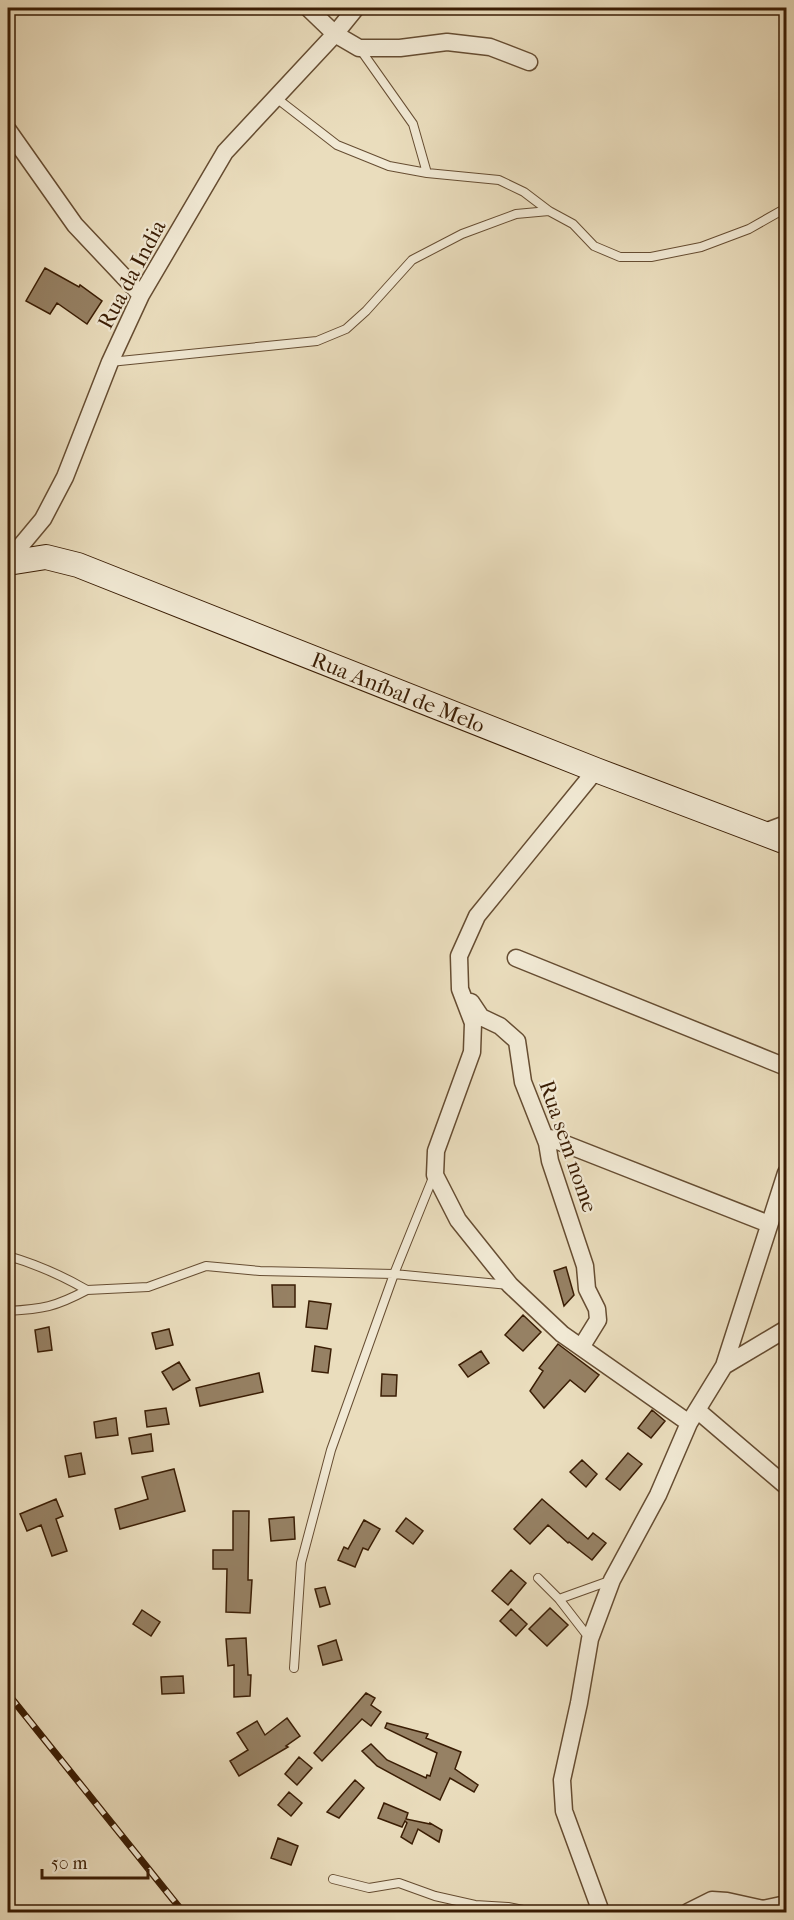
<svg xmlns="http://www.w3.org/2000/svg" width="794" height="1920" viewBox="0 0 794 1920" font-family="'IM FELL French Canon',serif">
<rect width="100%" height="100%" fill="#eaddbd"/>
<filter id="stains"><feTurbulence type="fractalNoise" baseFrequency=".00333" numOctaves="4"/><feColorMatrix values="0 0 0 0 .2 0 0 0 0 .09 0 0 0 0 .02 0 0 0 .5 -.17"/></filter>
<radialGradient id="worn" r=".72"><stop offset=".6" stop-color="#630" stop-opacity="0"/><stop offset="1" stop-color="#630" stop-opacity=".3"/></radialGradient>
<path fill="#968164" stroke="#3a1d04" stroke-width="1.5" d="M45,268L79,287L80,285L102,301L87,324L57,303L50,314L26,301Z
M566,1267L574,1295L564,1306L554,1271Z
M272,1285H295V1307H273Z
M309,1301L331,1304L327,1329L306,1327Z
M523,1315L541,1332L523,1351L505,1335Z
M49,1327L52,1350L38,1352L35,1330Z
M169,1329L173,1345L156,1349L152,1333Z
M558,1344L599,1375L585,1392L570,1380L544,1408L530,1391L543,1371L539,1368Z
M315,1346L331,1349L328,1373L312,1371Z
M481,1351L489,1363L468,1377L459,1365Z
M179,1362L190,1380L173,1390L162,1372Z
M259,1373L263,1392L200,1406L196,1388Z
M382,1374L397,1375L396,1396H381Z
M166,1408L169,1424L147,1427L145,1411Z
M652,1410L665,1421L651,1438L638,1428Z
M116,1418L118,1435L96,1438L94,1422Z
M151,1434L153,1451L132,1454L129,1438Z
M81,1453L85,1474L69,1477L65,1456Z
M628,1453L642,1464L620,1490L606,1479Z
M582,1460L597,1474L586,1487L570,1472Z
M174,1469L185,1511L120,1529L115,1509L148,1499L142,1477Z
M56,1499L63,1516L56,1519L67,1551L52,1556L41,1525L27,1531L20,1514Z
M542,1499L588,1539L593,1533L606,1543L592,1560L569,1542L568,1543L548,1525L530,1544L514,1529Z
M233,1511H249L248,1580H252L250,1613L226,1612L227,1569H213V1550H233Z
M294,1517L295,1539L271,1541L269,1519Z
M406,1518L423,1531L413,1544L396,1531Z
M364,1520L380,1529L368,1550L363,1548L355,1567L338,1560L344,1547L348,1549Z
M511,1570L526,1583L508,1605L492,1591Z
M325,1587L330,1604L320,1607L315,1589Z
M550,1608L568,1625L547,1646L529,1629Z
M511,1609L527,1624L516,1636L500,1621Z
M142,1610L160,1622L151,1636L133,1624Z
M246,1638L248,1675H251L250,1696L234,1697V1665L228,1666L226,1639Z
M336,1640L342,1660L323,1665L318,1646Z
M183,1676L184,1693L162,1694L161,1677Z
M366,1693L375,1698L371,1705L381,1712L371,1726L362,1719L322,1761L314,1753Z
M287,1718L300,1736L286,1746L288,1747L239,1776L230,1761L248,1750L237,1733L257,1721L265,1735Z
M387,1723L428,1734L426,1738L461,1752L455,1769L478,1785L474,1792L450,1778L440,1800L377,1766L362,1751L371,1744L387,1760L426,1778L427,1775L430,1776L437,1753L385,1728Z
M299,1757L312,1768L297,1785L285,1774Z
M355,1780L364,1788L339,1818L327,1812Z
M289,1792L302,1803L291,1816L278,1805Z
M384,1803L408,1813L406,1819L430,1824V1823L442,1830L439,1842L418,1829L412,1844L401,1837L407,1823L405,1821L402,1827L378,1818Z
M278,1838L298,1846L291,1865L271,1858Z"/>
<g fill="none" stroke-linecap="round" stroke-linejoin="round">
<g stroke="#664d32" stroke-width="10">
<path id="lane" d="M360,49L413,124L427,173
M275,97L337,145L389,166L427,173L499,180L524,192L549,211L573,224L594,246L620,257H651L701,247L749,229L786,208
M110,362L317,341L346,329L366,311L412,260L462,234L516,214L549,211
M8,1256C36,1264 61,1275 87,1290C55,1307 43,1309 8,1311
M87,1290L148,1287L206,1266L260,1271L394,1274L509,1285
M538,1578L559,1599L590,1639
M559,1599L612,1580
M294,1668L301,1563L331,1450L394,1274L434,1175
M333,1879L369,1888L399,1883L435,1896L475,1905L508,1907L533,1912"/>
</g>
<g stroke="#664d32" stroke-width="19">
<path id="street" d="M308,8L335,34L359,48H400L447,42L490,47L529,62
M8,130L75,225L141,295
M8,561L43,519L65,477L110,362L141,295L225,152L335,34L356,8
M596,770L477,916L459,956L460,989L473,1023L472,1052L436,1151L435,1175L458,1220L510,1285L562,1334L689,1423L724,1366L786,1173
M762,833L786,824
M516,958L786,1067
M471,1002L481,1017L500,1026L517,1041L523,1082L547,1143L550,1161L585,1266L587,1289L597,1309L598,1320L585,1341
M550,1138L769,1224
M724,1366L786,1329
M697,1410L786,1486
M601,1912L564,1811L562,1780L579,1703L590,1639L612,1580L658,1495L689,1423
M688,1912L712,1900L727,1901L763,1909L786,1904"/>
</g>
<g stroke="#3a1d04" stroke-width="26">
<g id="secondary">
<path id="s1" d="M8,563L46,557L78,565L596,770L786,842"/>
</g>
</g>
<use href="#lane" stroke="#f1e9d4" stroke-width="8"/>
<use href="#street" stroke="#f1e9d4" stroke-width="16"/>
<use href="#secondary" stroke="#f1e9d4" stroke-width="24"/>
<g stroke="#3a1d04" stroke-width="7">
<path id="rail" d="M8,1694L183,1912"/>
</g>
<use href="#rail" stroke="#f1e9d4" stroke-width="4.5" stroke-dasharray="14" stroke-linecap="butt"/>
</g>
<g text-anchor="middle" stroke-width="4.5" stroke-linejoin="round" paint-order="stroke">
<g font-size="22" fill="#3a1d04" stroke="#f1e9d4">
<text transform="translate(131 274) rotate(-62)" y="8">Rua da India</text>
<text dy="8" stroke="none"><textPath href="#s1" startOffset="416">Rua Aníbal de Melo</textPath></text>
<text transform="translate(569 1146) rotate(71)" y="8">Rua sem nome</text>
</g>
</g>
<rect width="794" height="1920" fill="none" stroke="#eaddbd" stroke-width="30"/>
<rect x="9" y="9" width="776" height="1902" fill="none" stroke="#3a1d04" stroke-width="3"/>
<rect x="15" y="15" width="764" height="1890" fill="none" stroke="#3a1d04" stroke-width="1.5"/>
<path d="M42 1869v9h106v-9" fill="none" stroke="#3a1d04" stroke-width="3"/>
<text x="51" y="1869" font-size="18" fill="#3a1d04" stroke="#f1e9d4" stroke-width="4.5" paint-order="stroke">50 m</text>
<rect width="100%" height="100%" filter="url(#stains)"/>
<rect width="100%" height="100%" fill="url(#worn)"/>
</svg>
